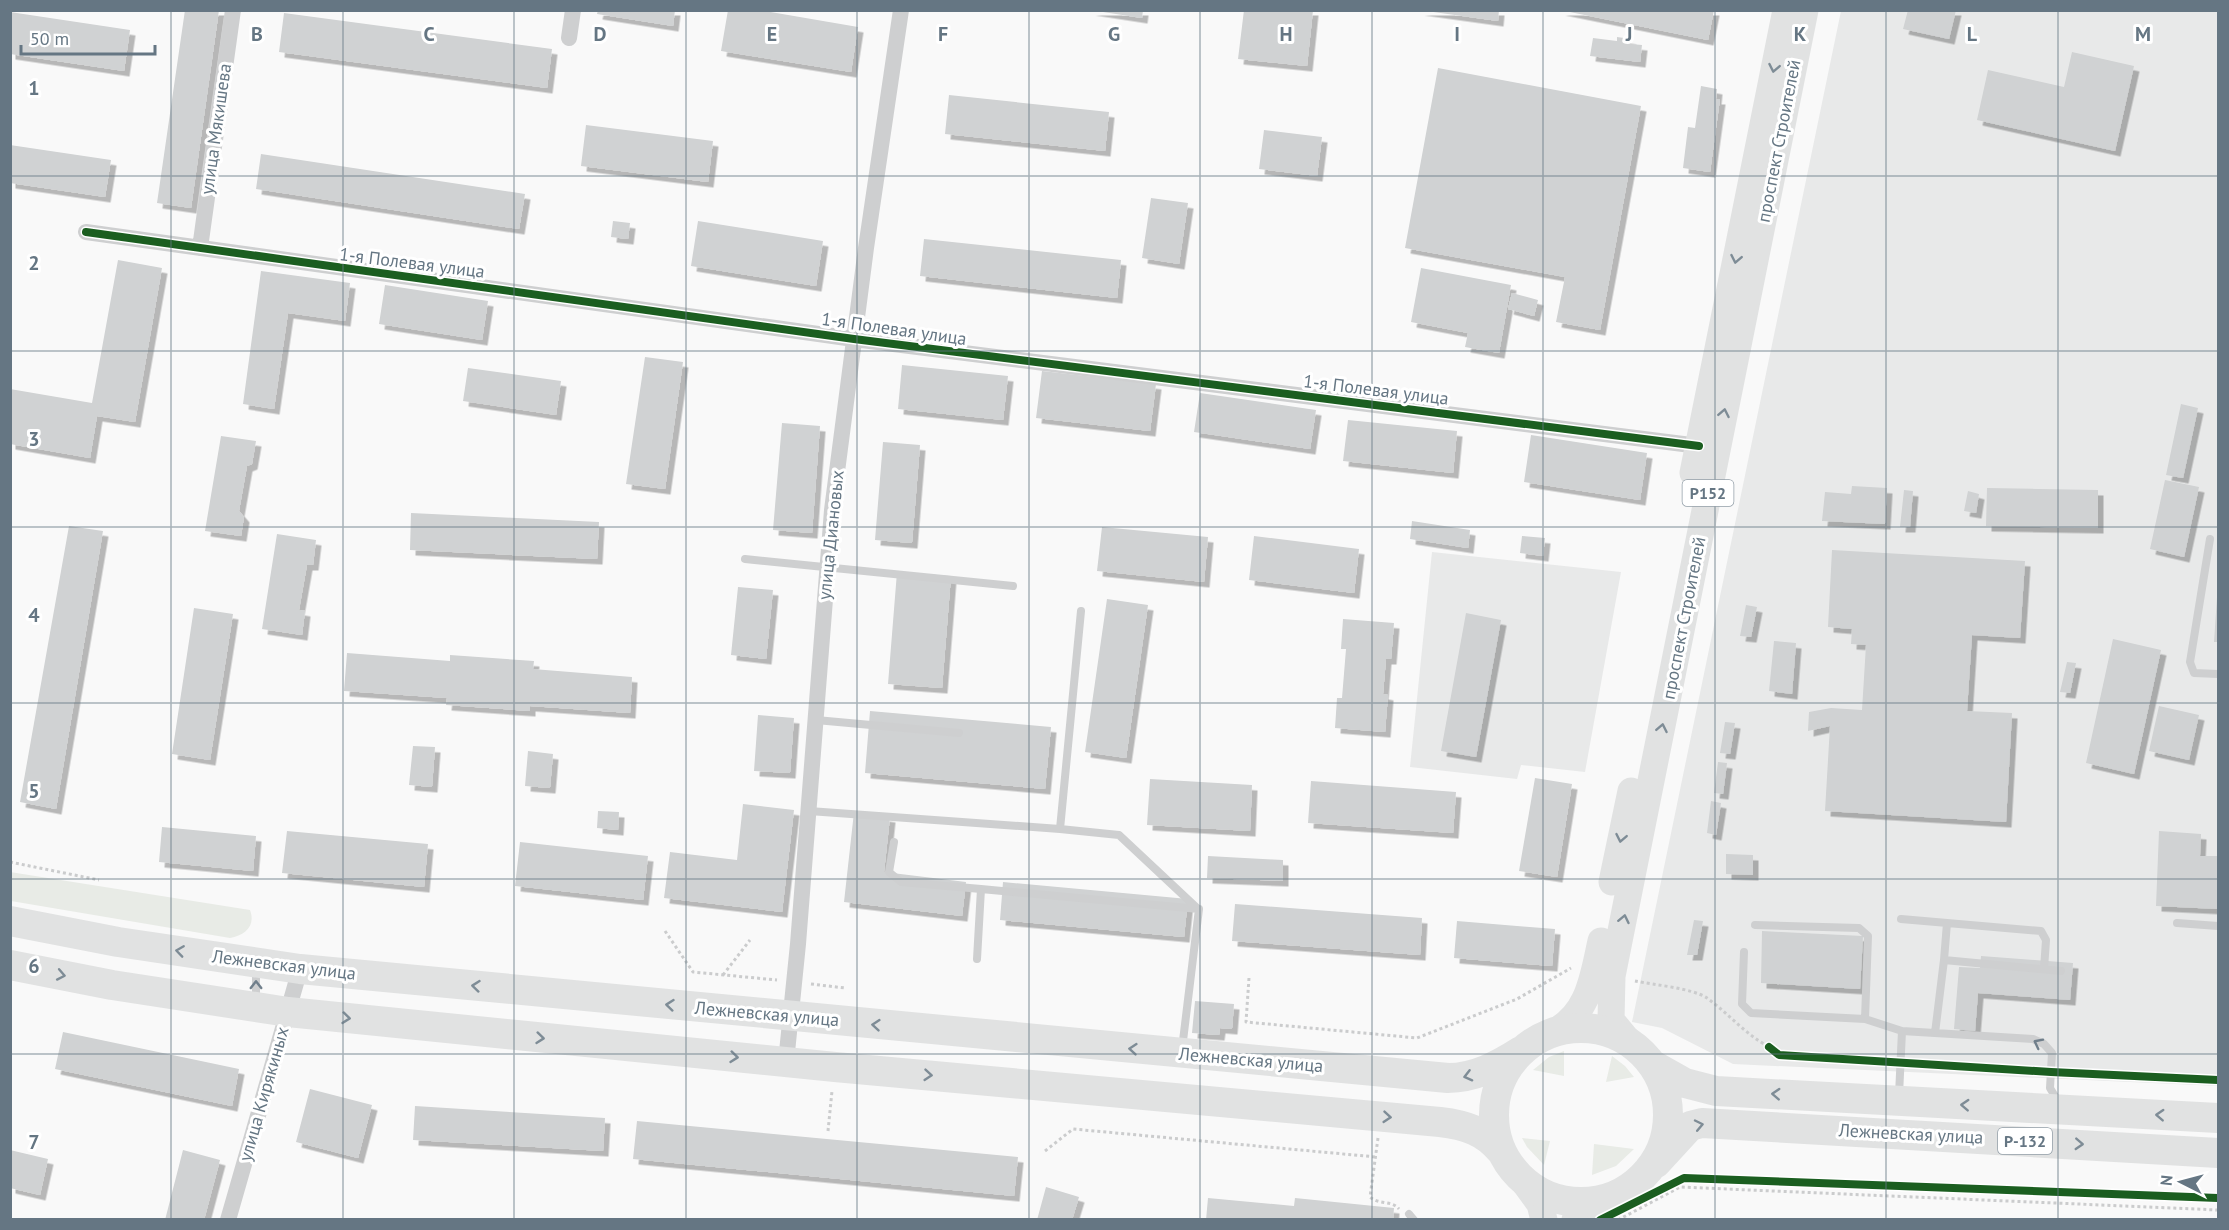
<svg xmlns="http://www.w3.org/2000/svg" width="2229" height="1230" viewBox="0 0 2229 1230" font-family="'PT Sans',sans-serif">
<defs>
<filter id="shadow"><feDropShadow dx="5.5" dy="5.5" stdDeviation="0" flood-color="#0004"/></filter>
</defs>
<rect width="100%" height="100%" fill="#f9f9f9"/>
<path fill="#e8e9e9" d="M1841,11H2218V1086L1733,1064L1662,1028L1632,1022Z
M1432,552L1621,572L1585,772L1521,765L1517,779L1410,767Z"/>
<path fill="#e8ebe6" d="M10,872L250,910C256,926 245,935 230,938L11,901Z
M1564,1051V1076L1533,1070L1549,1057Z
M1612,1056L1625,1066L1634,1077L1606,1082Z
M1522,1138L1550,1141L1544,1165L1527,1147Z
M1594,1144L1634,1149L1616,1166L1592,1175Z"/>
<path fill="#d0d2d3" filter="url(#shadow)" d="M185,10H219L191,208L157,203Z
M598,10H675L673,26L597,14Z
M728,10H759L858,27L851,72L721,51Z
M1090,10H1143L1142,18Z
M1244,10H1313L1307,66L1238,59Z
M1419,10H1499L1498,21Z
M1560,10H1714L1708,40Z
M1908,10H1956L1949,39L1903,29Z
M10,12L130,30L124,71L10,54Z
M284,13L552,49L547,88L279,52Z
M1617,37L1631,39V44L1642,45L1640,62L1590,56L1593,38L1617,41Z
M2072,52L2134,66L2115,151L1977,120L1988,70L2064,87Z
M1438,68L1641,106L1600,330L1556,322L1565,277L1405,248Z
M1701,86L1717,89L1716,99H1720L1710,172L1683,168L1688,127L1695,128Z
M949,95L1109,112L1105,151L945,134Z
M586,125L713,141L708,182L581,166Z
M1264,130L1322,137L1317,176L1259,169Z
M10,145L111,160L105,197L10,183Z
M261,154L525,194L519,229L256,189Z
M1151,198L1188,203L1179,264L1142,258Z
M613,221L630,223L628,239L611,237Z
M698,221L823,241L816,286L691,266Z
M924,239L1121,260L1117,298L920,276Z
M118,260L162,268L135,422L97,416L90,458L10,444V389L92,403Z
M1421,268L1511,285L1499,353L1465,347L1468,333L1411,322Z
M261,271L350,283L345,321L288,313L274,409L243,404Z
M385,285L488,301L482,340L379,324Z
M1512,293L1538,300L1534,316L1508,309Z
M645,357L683,362L665,489L626,484Z
M902,365L1008,376L1003,420L898,409Z
M468,368L561,381L556,415L463,401Z
M1042,371L1156,384L1150,431L1036,418Z
M1200,393L1316,410L1310,449L1194,432Z
M2181,404L2198,408L2183,478L2166,475Z
M1348,420L1457,431L1453,473L1343,461Z
M782,423L820,426L812,533L773,530Z
M1531,435L1647,453L1640,500L1524,482Z
M221,436L256,441L252,464L247,466L239,511L244,517L241,536L205,531Z
M883,442L920,445L912,543L875,540Z
M2165,480L2199,487L2184,557L2150,549Z
M1852,486L1887,488L1885,524L1822,521L1825,492L1851,494Z
M1987,488L2098,490V528L1986,526Z
M1904,490L1913,491L1910,527H1900Z
M1968,491L1979,494L1976,513L1964,511Z
M411,513L599,522L597,559L410,550Z
M1412,521L1470,530L1468,548L1410,539Z
M69,526L103,531L56,809L20,802Z
M1102,527L1208,537L1204,582L1097,571Z
M277,534L316,540L313,565H307L299,610L305,611L302,635L262,629Z
M1254,536L1359,549L1354,593L1249,580Z
M1522,536L1545,538L1543,556L1520,553Z
M1832,550L2025,561L2020,638L1972,635L1967,711L2012,713L2006,822L1825,811L1830,726L1808,731L1809,712L1831,708L1862,710L1866,645L1851,644L1852,629L1828,627Z
M897,572L951,576L942,688L888,684Z
M738,587L773,590L766,659L731,655Z
M2217,597H2218V642H2214Z
M1107,599L1148,605L1126,758L1085,752Z
M1746,605L1757,607L1751,637L1740,636Z
M194,608L233,614L210,760L172,754Z
M1466,613L1501,620L1476,757L1441,751Z
M1343,619L1394,623L1391,659H1386L1383,694L1388,695L1385,732L1335,728L1337,698H1342L1346,649H1341Z
M2113,639L2161,650L2134,774L2086,763Z
M1774,641L1796,643L1792,694L1769,691Z
M347,653L450,661V655L534,661L533,669L632,677L630,713L530,706V711L446,705L447,698L344,691Z
M2067,662L2076,663L2070,693L2060,692Z
M2159,706L2199,715L2189,760L2149,751Z
M870,711L1051,727L1045,789L865,773Z
M758,715L794,718L790,773L754,771Z
M1725,722L1735,723L1730,754L1720,753Z
M413,746L435,747L432,787L409,785Z
M528,751L553,754L550,788L525,786Z
M1718,762L1727,763L1723,794L1714,793Z
M1535,778L1572,784L1557,877L1519,871Z
M1150,779L1252,785L1250,831L1147,825Z
M1311,781L1456,792L1453,833L1308,823Z
M1711,801L1721,803L1716,835L1707,833Z
M743,804L794,810L782,912L664,898L670,852L737,860Z
M598,811L619,812L618,830L597,828Z
M854,812L890,817L884,872L966,882L962,916L844,902Z
M162,827L256,836L253,871L159,862Z
M287,831L428,844L424,887L282,873Z
M2159,831L2201,834L2200,856H2218V909L2156,906Z
M520,842L648,856L643,900L515,886Z
M1726,854L1753,855V875L1726,874Z
M1208,856L1283,860V881L1207,878Z
M1003,882L1188,899L1184,937L1000,920Z
M1235,904L1422,918L1420,955L1232,941Z
M1694,920L1703,921L1697,955H1687Z
M1457,921L1555,929L1552,966L1454,958Z
M1762,931L1863,936L1860,989L1761,983Z
M1981,956L2073,963L2070,1000L1978,993L1975,1031L1954,1029L1959,967L1980,968Z
M1195,1001L1234,1004L1232,1029L1220,1028L1219,1035L1192,1033Z
M63,1032L239,1069L232,1106L55,1069Z
M310,1089L372,1105L358,1158L296,1142Z
M415,1106L605,1118L603,1151L413,1140Z
M637,1121L1018,1157L1014,1196L633,1159Z
M10,1150L48,1159L40,1195L10,1188Z
M183,1150L220,1160L204,1220H165Z
M1046,1187L1079,1197L1072,1220H1037Z
M1208,1198L1294,1206L1295,1198L1394,1208L1393,1220H1206Z"/>
<g fill="none" stroke-linecap="round" stroke-linejoin="round">
<path stroke="#cbcccd" stroke-width="3" stroke-dasharray="3 3" stroke-linecap="butt" d="M10,862L99,880
M665,931L693,972L777,980
M723,975L750,940
M1249,978L1246,1022L1417,1038L1517,999L1571,968
M1635,981C1654,985 1692,988 1707,998C1729,1014 1745,1034 1769,1047
M811,984L845,988
M828,1131L832,1091
M1378,1138L1370,1197C1379,1205 1392,1200 1399,1209
M1045,1151L1073,1129L1376,1157
M1618,1220L1680,1187L2218,1210"/>
<path stroke="#cecfd0" stroke-width="8" d="M2210,539L2190,662L2194,673L2218,674
M745,559L1013,586
M816,720L959,733
M809,811L1060,829L1081,611
M1060,829L1119,835L1198,909
M894,842L889,872L901,882L981,889L977,959
M981,889L1199,909L1182,1049
M1901,919L2041,931L2046,940L2044,969
M2177,923L2218,926
M1755,925L1859,928L1868,936L1865,1019
M1744,952L1742,1004L1751,1013L1865,1019L1902,1031
M1944,960L1947,923
M256,969V1001
M1935,1033L1944,960L2061,971
M1899,1095L1902,1031L2033,1039L2044,1044L2052,1053L2050,1088L2059,1103
M1409,1214L1414,1220"/>
<path stroke="#cecfd0" stroke-width="16" d="M569,38L573,10
M86,232L854,339L1699,446
M200,248L233,10
M786,1062L798,944L832,510L866,248L901,10
M228,1220L300,969"/>
<path stroke="#e1e2e2" stroke-width="27" d="M1693,473L1786,10
M1612,882L1631,791
M1552,1033C1589,1015 1593,977 1601,941
M1630,1043L1611,1020L1612,976L1805,10
M1519,1175L1540,1204L1544,1220
M1575,1220L1581,1213L1600,1203"/>
<path stroke="#e1e2e2" stroke-width="30" d="M10,921L118,942L300,969L1448,1078C1475,1078 1499,1065 1521,1051
M10,965L112,985L288,1012L835,1067L1440,1122C1465,1125 1485,1131 1501,1151
M1494 1115a87 87 0 1 1 174 0a87 87 0 1 1-174 0Z
M1653,1065L1685,1083L1716,1091L2218,1118
M1656,1163L1690,1126L1702,1123L2218,1153"/>
<g stroke="#fff" stroke-width="11">
<path id="cycleway" d="M86,232L854,339L1699,446
M1769,1047L1779,1055L2051,1072L2218,1080
M1600,1220L1684,1178L2218,1198"/>
</g>
<use href="#cycleway" stroke="#1b5e20" stroke-width="8"/>
</g>
<defs><path id="oneway-chevron" d="M-2-3.5L2.5 0L-2 3.5" fill="none" stroke-width="1.6" stroke-linecap="round" stroke-linejoin="round" transform="scale(1.5)"/></defs>
<g stroke="#7e8c96">
<use href="#oneway-chevron" transform="translate(1774 68) rotate(101)"/>
<use href="#oneway-chevron" transform="translate(1736 259) rotate(101)"/>
<use href="#oneway-chevron" transform="translate(1724 413) rotate(-79)"/>
<use href="#oneway-chevron" transform="translate(1662 728) rotate(-79)"/>
<use href="#oneway-chevron" transform="translate(1621 838) rotate(101)"/>
<use href="#oneway-chevron" transform="translate(1624 919) rotate(-78)"/>
<use href="#oneway-chevron" transform="translate(180 951) rotate(-172)"/>
<use href="#oneway-chevron" transform="translate(61 975) rotate(11)"/>
<use href="#oneway-chevron" transform="translate(476 986) rotate(-174)"/>
<use href="#oneway-chevron" transform="translate(670 1005) rotate(-174)"/>
<use href="#oneway-chevron" transform="translate(346 1018) rotate(6)"/>
<use href="#oneway-chevron" transform="translate(876 1025) rotate(-175)"/>
<use href="#oneway-chevron" transform="translate(540 1038) rotate(6)"/>
<use href="#oneway-chevron" transform="translate(1133 1049) rotate(-175)"/>
<use href="#oneway-chevron" transform="translate(734 1057) rotate(6)"/>
<use href="#oneway-chevron" transform="translate(928 1075) rotate(5)"/>
<use href="#oneway-chevron" transform="translate(1468 1076) rotate(166)"/>
<use href="#oneway-chevron" transform="translate(1776 1094) rotate(-177)"/>
<use href="#oneway-chevron" transform="translate(1965 1105) rotate(-177)"/>
<use href="#oneway-chevron" transform="translate(2160 1115) rotate(-177)"/>
<use href="#oneway-chevron" transform="translate(1387 1117) rotate(5)"/>
<use href="#oneway-chevron" transform="translate(1699 1125) rotate(-12)"/>
<use href="#oneway-chevron" transform="translate(2079 1144) rotate(3)"/>
</g>
<g stroke="#707f8b">
<use href="#oneway-chevron" transform="translate(256 985) rotate(-90)"/>
<use href="#oneway-chevron" transform="translate(2038 1043) rotate(-153)"/>
</g>
<path fill="none" stroke="#657683" stroke-width="1.5" stroke-opacity="0.55" d="M171,10V1220M343,10V1220M514,10V1220M686,10V1220M857,10V1220M1029,10V1220M1200,10V1220M1372,10V1220M1543,10V1220M1715,10V1220M1886,10V1220M2058,10V1220M10,176H2218M10,351H2218M10,527H2218M10,703H2218M10,879H2218M10,1054H2218"/>
<g text-anchor="middle" stroke-width="6" stroke-linejoin="round" paint-order="stroke">
<g fill="#fff" stroke="#939fa8" stroke-width="1.5">
<rect x="1682.5" y="480" width="51" height="26" rx="4.5"/>
<rect x="1998" y="1128" width="54" height="26" rx="4.5"/>
</g>
<g font-size="16" font-weight="bold" fill="#657683">
<text x="1708" y="499">Р152</text>
<text x="2025" y="1147">Р-132</text>
</g>
<g font-size="18" fill="#657683" stroke="#fff">
<text transform="translate(216 129) rotate(-82)" y="6">улица Мякишева</text>
<text transform="translate(1779 141) rotate(-79)" y="6">проспект Строителей</text>
<text transform="translate(412 263) rotate(7)" y="6">1-я Полевая улица</text>
<text transform="translate(894 329) rotate(8)" y="6">1-я Полевая улица</text>
<text transform="translate(1376 390) rotate(7)" y="6">1-я Полевая улица</text>
<text transform="translate(831 535) rotate(-84)" y="6">улица Диановых</text>
<text transform="translate(1684 618) rotate(-79)" y="6">проспект Строителей</text>
<text transform="translate(284 965) rotate(7)" y="6">Лежневская улица</text>
<text transform="translate(767 1014) rotate(5)" y="6">Лежневская улица</text>
<text transform="translate(1251 1060) rotate(5)" y="6">Лежневская улица</text>
<text transform="translate(264 1094) rotate(-74)" y="6">улица Кирякиных</text>
<text transform="translate(1911 1134) rotate(3)" y="6">Лежневская улица</text>
</g>
</g>
<g font-size="20" text-anchor="middle" font-weight="bold" fill="#657683" stroke="#fff" stroke-width="6" stroke-linejoin="round" paint-order="stroke">
<text x="257" y="41">B</text>
<text x="429" y="41">C</text>
<text x="600" y="41">D</text>
<text x="772" y="41">E</text>
<text x="943" y="41">F</text>
<text x="1114" y="41">G</text>
<text x="1286" y="41">H</text>
<text x="1457" y="41">I</text>
<text x="1629" y="41">J</text>
<text x="1800" y="41">K</text>
<text x="1972" y="41">L</text>
<text x="2143" y="41">M</text>
<text x="34" y="95">1</text>
<text x="34" y="270">2</text>
<text x="34" y="446">3</text>
<text x="34" y="622">4</text>
<text x="34" y="798">5</text>
<text x="34" y="973">6</text>
<text x="34" y="1149">7</text>
</g>
<rect width="2229" height="1230" fill="none" stroke="#657683" stroke-width="24"/>
<g transform="translate(2181 1182) rotate(276)" stroke="#ffffff" stroke-width="4.5" paint-order="stroke">
<path d="M0-4.5L10 22L0 15L-10 22Z" fill="#657683"/>
<text y="-9" font-size="16" font-weight="bold" text-anchor="middle" fill="#657683">N</text>
</g>
<path d="M21 45v9h134v-9" fill="none" stroke="#657683" stroke-width="3"/>
<text x="30" y="45" font-size="18" fill="#657683" stroke="#ffffff" stroke-width="4.5" paint-order="stroke">50 m</text>
</svg>
